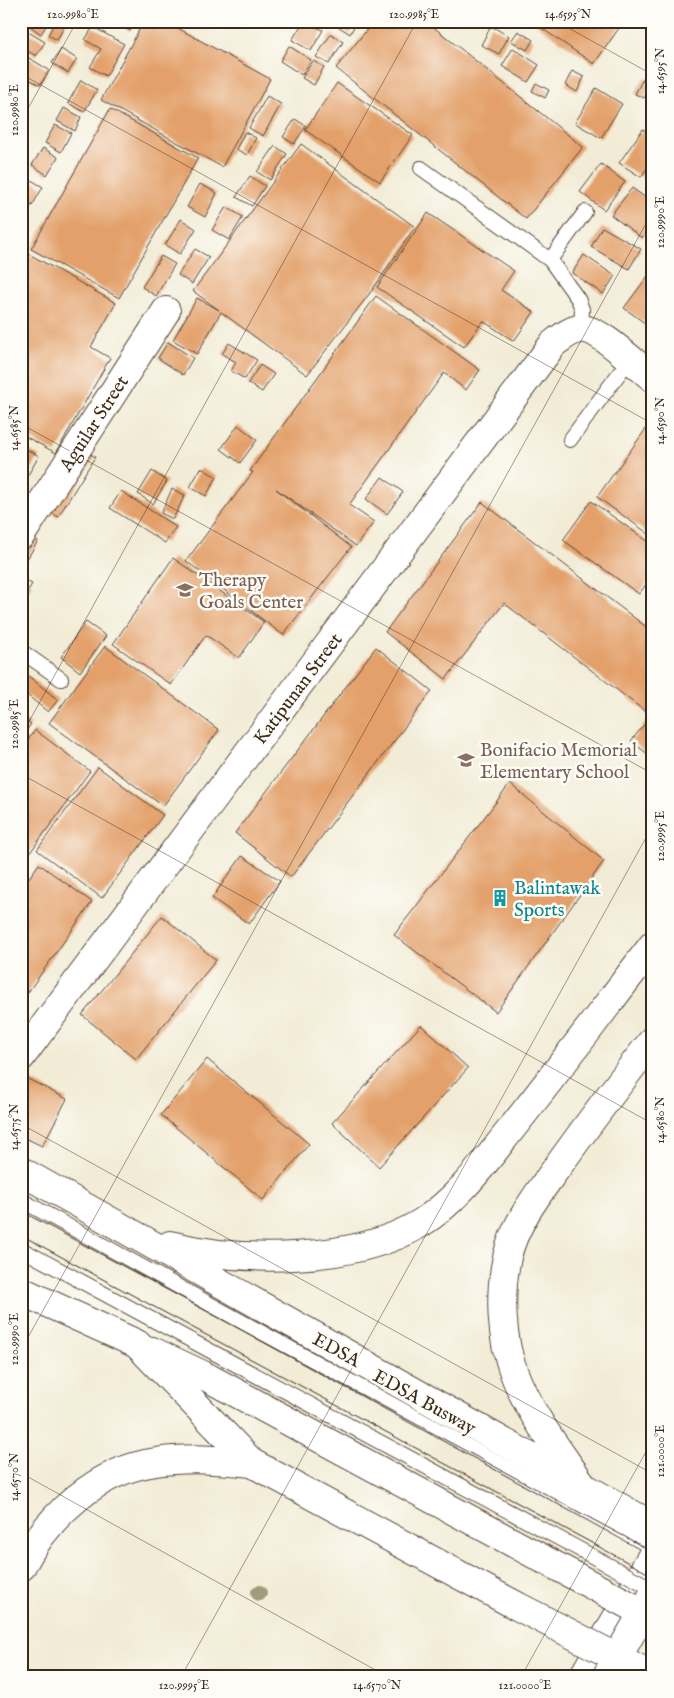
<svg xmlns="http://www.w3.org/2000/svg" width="674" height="1698" viewBox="0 0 674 1698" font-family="'IM FELL English',serif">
<rect width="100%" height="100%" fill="#fdfcf7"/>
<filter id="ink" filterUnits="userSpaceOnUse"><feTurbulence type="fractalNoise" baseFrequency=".02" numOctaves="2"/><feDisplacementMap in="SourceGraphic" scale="10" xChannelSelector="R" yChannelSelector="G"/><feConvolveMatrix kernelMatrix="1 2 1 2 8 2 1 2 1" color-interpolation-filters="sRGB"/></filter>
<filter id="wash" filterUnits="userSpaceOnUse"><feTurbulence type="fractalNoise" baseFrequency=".0096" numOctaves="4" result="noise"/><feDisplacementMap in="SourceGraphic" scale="20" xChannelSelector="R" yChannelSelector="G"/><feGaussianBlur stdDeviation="1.12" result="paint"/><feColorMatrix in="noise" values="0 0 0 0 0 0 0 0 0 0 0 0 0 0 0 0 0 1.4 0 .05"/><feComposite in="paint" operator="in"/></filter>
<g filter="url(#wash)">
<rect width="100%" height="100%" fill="#f2ecd6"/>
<g id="blocks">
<path fill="#e3a06b" d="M23,21H49L41,34Z
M55,21H67L57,40L48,35Z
M113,21H136L130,31Z
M144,21H165L270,79L222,167L101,100Z
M304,21L323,30L311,51L292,40Z
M334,21H357L350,34L333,23Z
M374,21H426L583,147L526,219L336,68Z
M531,21H624L594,64Z
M491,26L509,36L499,54L481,45Z
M93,27L124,44L106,76L90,67L101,49L85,40Z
M23,29L45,42L36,56L21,47Z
M518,31L533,40L527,50L511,41Z
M331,34L343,42L329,64L316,57Z
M289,46L311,60L302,75L280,61Z
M513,48L539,65L528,82L502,66Z
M61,49L77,59L68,73L52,63Z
M24,55L49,70L40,85L21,75V60Z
M313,61L324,67L314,85L302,78Z
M572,71L584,77L577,92L565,85Z
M644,77L653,82L644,98L635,94Z
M81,80L97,90L84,112L68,103Z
M337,83L413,135L380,182L305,130Z
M536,83L549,90L545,98L532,91Z
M596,88L622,104L601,138L575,123Z
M267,96L281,104L263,136L249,128Z
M64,108L81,117L75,131L57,121Z
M110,109L198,158L119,298L31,249Z
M295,119L306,126L294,144L283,137Z
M55,125L71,133L61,152L45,143Z
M643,129L653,136V160L641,177L619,163Z
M245,132L256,138L247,155L236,149Z
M301,144L415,227L373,289L307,375L221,312L197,354L173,340L197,298L219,310L193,291Z
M275,146L287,154L270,180L257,172Z
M43,148L58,157L47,175L32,165Z
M601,164L625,182L604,210L580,192Z
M250,176L265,186L252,206L236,197Z
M26,177L43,187L32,206L21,200V186Z
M200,184L217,193L205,217L187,207Z
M632,188L653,203V223L642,238L611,215Z
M21,207L28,210L21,222Z
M226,207L243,217L229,240L212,230Z
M428,213L514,271L501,290L534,312L514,341L483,321L464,347L377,287Z
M181,219L196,229L180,254L165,245Z
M602,227L641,249L629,269L591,247Z
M195,249L209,257L192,284L178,275Z
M29,254L116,303L91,347L110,358L56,453L21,434V269Z
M584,255L615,276L603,294L572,273Z
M161,256L175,264L156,296L142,287Z
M653,269V329L624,308Z
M376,296L480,370L466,390L444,373L349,505L374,522L356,546L276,489L351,547L283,635L186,561L253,472L250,471Z
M168,342L193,358L183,375L158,358Z
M229,343L257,360L245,379L231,371L236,362L222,354Z
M260,365L274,374L262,392L248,383Z
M653,419V537L597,497Z
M238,425L257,440L240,463L221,449Z
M21,446L39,456L21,487Z
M80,447L95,457L58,517L43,507Z
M201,468L217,477L206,496L190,487Z
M152,471L167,481L153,504L138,494Z
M382,477L403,492L387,514L366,499Z
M172,489L185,495L173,519L161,513Z
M121,491L176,527L165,543L110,508Z
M591,501L653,545V575L639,594L563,540Z
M482,502L653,632V758L631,741L651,716L504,603L446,679L385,632Z
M26,533L38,541L21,569V541Z
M173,558L264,622L239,658L206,635L171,685L113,644Z
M21,578L32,584L21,602Z
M86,622L106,636L80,672L61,657Z
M105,646L219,730L163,806L49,723Z
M376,647L432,691L291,877L235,833Z
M21,670L58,700L48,712L21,690Z
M21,716L31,724L21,738Z
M35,730L90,771L29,854L21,848V749Z
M98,767L163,815L102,898L37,850Z
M510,784L604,861L496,1012L394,935Z
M242,856L280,881L249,924L212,898Z
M39,864L92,902L21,1002V889Z
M162,916L216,960L136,1059L82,1015Z
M421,1025L468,1068L379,1167L332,1123Z
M207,1059L309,1144L263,1200L161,1115Z
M24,1077L67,1099L42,1146L21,1136V1082Z"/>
</g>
</g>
<g filter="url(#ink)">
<use href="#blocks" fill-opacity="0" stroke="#56473a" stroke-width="1"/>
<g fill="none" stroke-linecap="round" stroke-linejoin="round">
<g stroke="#56473a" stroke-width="16">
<path id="service" d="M421,168L550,260L578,299L582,309L581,329
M550,260L585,212
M570,440L629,360
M21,651L61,679
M21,1200L653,1548
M21,1249L551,1534"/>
</g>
<g stroke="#56473a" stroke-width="30">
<path id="minor" d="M21,535L166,311"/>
</g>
<g stroke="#56473a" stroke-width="30">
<path id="tertiary" d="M21,1057L553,344C561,338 570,330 580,329C597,326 638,367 653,378"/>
</g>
<g stroke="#56473a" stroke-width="30">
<path id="trunk" d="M21,1171L653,1526
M170,1245C242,1263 356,1263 421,1223C458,1200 485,1162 512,1128C560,1068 606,1006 653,945
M21,1291L137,1344L252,1463L515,1605
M152,1351L203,1375L543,1559
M581,1483C557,1448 529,1413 514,1373C501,1339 499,1293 507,1257C515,1222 541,1190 561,1162C591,1120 621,1080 653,1040
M21,1567C48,1516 97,1470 156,1462C188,1457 220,1460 252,1463
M583,1677L653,1554"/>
</g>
<use href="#service" stroke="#fff" stroke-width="14"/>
<use href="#minor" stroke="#fff" stroke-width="28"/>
<use href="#tertiary" stroke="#fff" stroke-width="28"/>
<use href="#trunk" stroke="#fff" stroke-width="28"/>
<path stroke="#3b2a1e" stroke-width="1" d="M21,1211L653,1552
M21,1235L653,1576"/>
<g stroke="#56473a" stroke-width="16" stroke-linecap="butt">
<path id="service-bridge" d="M551,1534L653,1589"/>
</g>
<g stroke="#56473a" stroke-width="30" stroke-linecap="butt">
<path id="trunk-bridge" d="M543,1559L653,1618
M515,1605L653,1676"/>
</g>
<g stroke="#56473a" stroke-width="30" stroke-linecap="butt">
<path id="motorway-bridge" d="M606,1677L653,1595"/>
</g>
<use href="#service-bridge" stroke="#fff" stroke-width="14"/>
<use href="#trunk-bridge" stroke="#fff" stroke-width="28"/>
<use href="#motorway-bridge" stroke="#fff" stroke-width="28"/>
</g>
<circle fill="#a19b7d" cx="259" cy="1593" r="8"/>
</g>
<path fill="none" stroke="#3b2a1e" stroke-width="1" stroke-opacity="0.45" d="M556,21L653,75M21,74L653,424M21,121L77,21M21,424L653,774M21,736L417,21M21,774L653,1124M21,1124L653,1474M21,1350L653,211M21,1473L388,1677M181,1677L653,825M521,1677L653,1439"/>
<defs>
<g id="school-bare" transform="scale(1.35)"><path d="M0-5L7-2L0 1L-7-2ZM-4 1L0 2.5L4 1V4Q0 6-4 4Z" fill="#8d6e63" stroke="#fdfcf7" stroke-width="2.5" paint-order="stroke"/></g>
<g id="building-bare" transform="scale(1.35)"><path d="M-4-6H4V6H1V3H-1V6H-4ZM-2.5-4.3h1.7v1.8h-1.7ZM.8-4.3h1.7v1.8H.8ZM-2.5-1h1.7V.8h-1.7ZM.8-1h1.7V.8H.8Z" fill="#0f9aa8" stroke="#fdfcf7" stroke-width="2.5" paint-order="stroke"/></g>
</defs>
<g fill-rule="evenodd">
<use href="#school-bare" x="185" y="590"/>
<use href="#school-bare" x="466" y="760"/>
<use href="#building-bare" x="500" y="898"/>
</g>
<g text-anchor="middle" stroke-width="5" stroke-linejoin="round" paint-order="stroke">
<g font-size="19" fill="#3b2a1e" stroke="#fdfcf7">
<text transform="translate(93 423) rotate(-57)" y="7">Aguilar Street</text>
<text transform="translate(297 688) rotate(-53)" y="7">Katipunan Street</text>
<text transform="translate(337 1349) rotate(29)" y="7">EDSA</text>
<text transform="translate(425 1401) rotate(29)" y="7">EDSA Busway</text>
</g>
<g font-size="19" fill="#785e54" stroke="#fdfcf7" text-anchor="start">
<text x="199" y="586">Therapy<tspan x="199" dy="22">Goals Center</tspan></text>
<text x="480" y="756">Bonifacio Memorial<tspan x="480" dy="22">Elementary School</tspan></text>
</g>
<g font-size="19" fill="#0d838f" stroke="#fdfcf7" text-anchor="start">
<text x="514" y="894">Balintawak<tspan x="514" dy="22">Sports</tspan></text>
</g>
</g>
<rect width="674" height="1698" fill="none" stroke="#fdfcf7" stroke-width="55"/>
<rect x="28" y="28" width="618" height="1642" fill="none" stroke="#3b2a1e" stroke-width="2"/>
<g font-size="12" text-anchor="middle" fill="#3b2a1e">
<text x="73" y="18">120.9980°E</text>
<text x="414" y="18">120.9985°E</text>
<text x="568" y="18">14.6595°N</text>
<text transform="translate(660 71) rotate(-90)" y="4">14.6595°N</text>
<text transform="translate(14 110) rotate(-90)" y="4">120.9980°E</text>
<text transform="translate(660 222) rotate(-90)" y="4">120.9990°E</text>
<text transform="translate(660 421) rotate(-90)" y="4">14.6590°N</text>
<text transform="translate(14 428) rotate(-90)" y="4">14.6585°N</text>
<text transform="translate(14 724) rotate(-90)" y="4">120.9985°E</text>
<text transform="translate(660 836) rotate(-90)" y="4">120.9995°E</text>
<text transform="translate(660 1120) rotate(-90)" y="4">14.6580°N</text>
<text transform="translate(14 1127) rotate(-90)" y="4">14.6575°N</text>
<text transform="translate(14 1339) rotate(-90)" y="4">120.9990°E</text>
<text transform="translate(660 1451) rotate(-90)" y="4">121.0000°E</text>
<text transform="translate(14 1477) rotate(-90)" y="4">14.6570°N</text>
<text x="184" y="1689">120.9995°E</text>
<text x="377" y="1689">14.6570°N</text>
<text x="525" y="1689">121.0000°E</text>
</g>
</svg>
